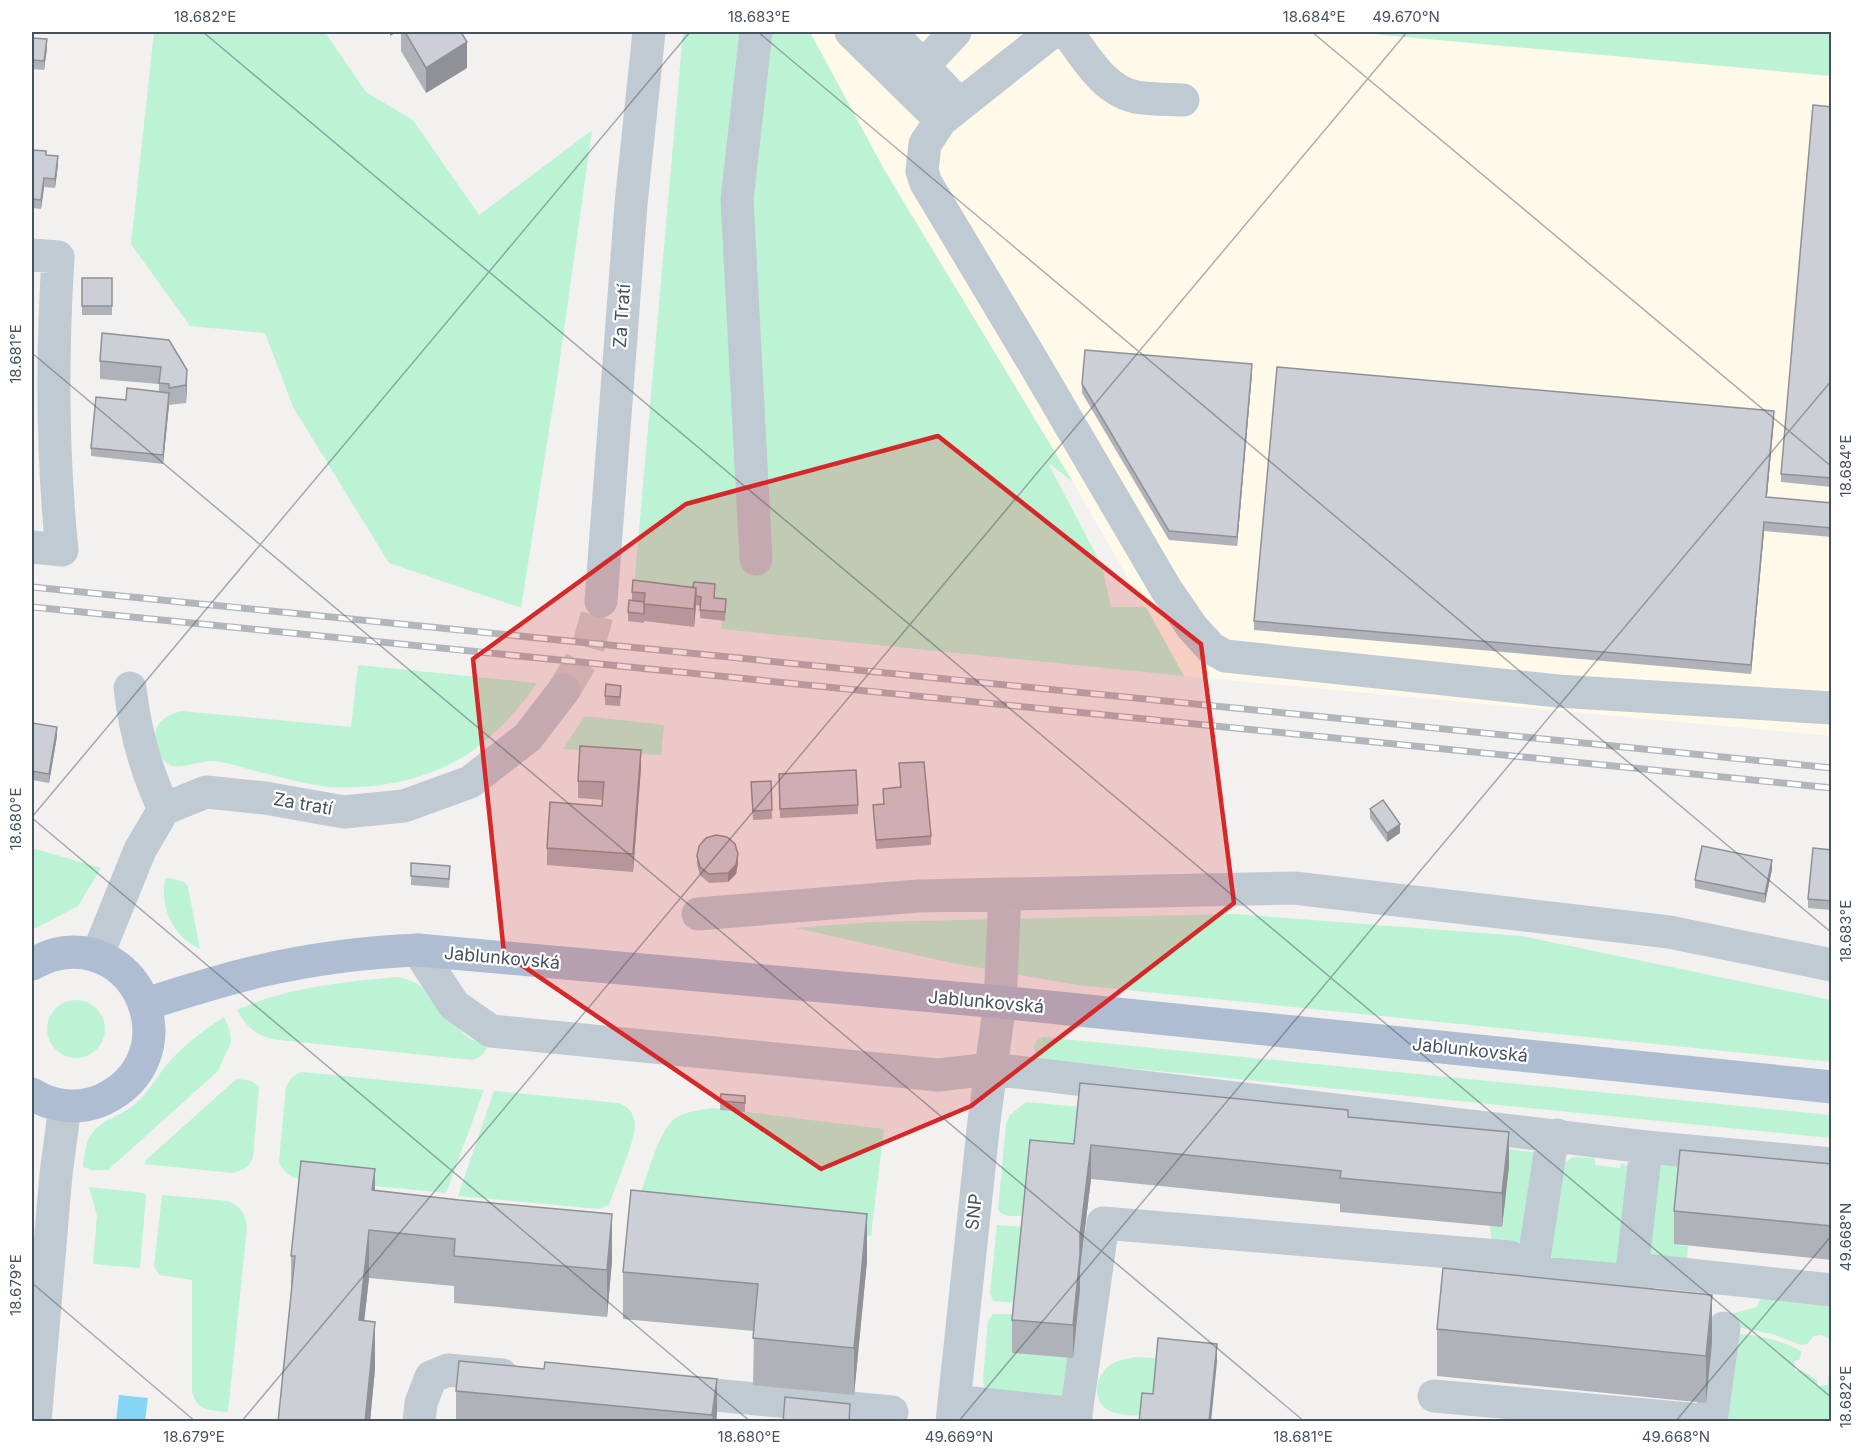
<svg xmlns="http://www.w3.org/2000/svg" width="1863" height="1453" viewBox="0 0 1863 1453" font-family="Inter,sans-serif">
<rect width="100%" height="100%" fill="#f3f0f0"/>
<path fill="#fef9e9" d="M810,32H1351L1831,76V736L1184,676L1073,482L885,171Z"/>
<path fill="#bcf3d5" d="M154,32H325L366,92L413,120L479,215L592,130L557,380L521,608L389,563L293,407L265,333L190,326L131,244Z
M683,32H810L885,171L1073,482L1048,463L1102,566L1111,607H1146L1184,676L721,629L722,621L714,607L715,593L633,598Z
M1351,32H1831V76Z
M358,665L537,683C532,689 528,696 523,702C512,716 498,730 484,742C441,778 382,790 327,787C303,783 279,777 255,771C242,767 228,763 215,761C201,760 180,770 170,765C162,761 159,754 157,746C151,725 162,717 181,711L351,727Z
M585,716L664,725L661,755L563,749Z
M32,848L101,868L78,906L32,930Z
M165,878C173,879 184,879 188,887L200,949C172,936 160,908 165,878Z
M1235,914L1522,936L1831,1000V1062L1078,985L952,963L796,928L873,922Z
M397,977C428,981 445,1012 464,1034L470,1039L489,1044C486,1052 480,1058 472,1060L279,1040C256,1036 248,1029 237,1010C288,987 343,982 397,977Z
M47 1029a29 29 0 1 1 58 0a29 29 0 1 1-58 0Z
M224,1017L230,1031L231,1042L218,1071L108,1170H92L83,1167C84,1157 85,1145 90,1136C100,1120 118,1117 131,1107C145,1097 154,1082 164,1068C181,1047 201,1032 224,1017Z
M1043,1037L1831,1115V1138L1045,1060L1037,1056L1034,1047L1036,1041Z
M302,1072L484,1090L446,1193L294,1178C286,1173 281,1169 279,1160L286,1087C289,1080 294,1074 302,1072Z
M238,1079L252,1081L259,1087L253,1158L249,1165L244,1169L233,1173L144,1164L147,1159L233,1082Z
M494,1091L618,1103C628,1106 634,1113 635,1124C636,1139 615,1188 609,1205L599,1209L458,1196Z
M1026,1102L1116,1110L1074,1177L1025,1216C1016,1216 1004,1218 998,1210L1006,1124L1010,1115Z
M713,1108L884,1129L871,1236L634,1215C642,1193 658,1128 676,1118C687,1111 700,1110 713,1108Z
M1477,1145L1532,1152L1537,1158L1522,1240L1515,1246L1494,1242L1491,1237L1490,1225L1502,1226Z
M1572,1157L1595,1158V1165L1620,1168L1621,1163L1628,1166L1622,1265L1557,1263L1551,1256L1556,1170Z
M1661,1164L1715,1169L1674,1244L1688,1246L1687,1260L1652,1263L1644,1249L1651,1174Z
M89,1187L144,1193L146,1196L140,1268L93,1264L97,1216Z
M162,1195L228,1201C241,1206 245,1213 247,1227L228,1412C210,1410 198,1412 192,1392V1280L159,1275L154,1266Z
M997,1225L1025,1227L1017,1303L993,1301L990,1293Z
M1831,1297V1339L1821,1335L1814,1336L1807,1344L1801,1345L1772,1334L1736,1327L1729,1317L1731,1314L1757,1307L1759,1301L1763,1298Z
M993,1314H1016L1073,1358L1061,1399L984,1388L983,1379L988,1321Z
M1728,1333C1754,1334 1779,1339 1801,1351V1356L1799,1360L1794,1361L1795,1371L1801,1370L1817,1380L1818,1386L1828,1385V1376H1831V1421L1718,1422Z
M1135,1357L1158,1358L1153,1411C1142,1416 1137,1416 1126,1415C1120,1414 1113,1413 1108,1410C1091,1399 1095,1377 1109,1366C1116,1360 1126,1359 1135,1357Z"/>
<path fill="#85d6f4" d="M119,1395L148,1398L145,1421H116Z"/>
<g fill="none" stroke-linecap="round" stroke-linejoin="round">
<path stroke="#d0d0d3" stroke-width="33" stroke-dasharray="33 16" stroke-linecap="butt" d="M564,690L587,651L601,601"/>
<path stroke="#c0cad3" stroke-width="33" d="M756,32L737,199L756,559
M851,32L941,120
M890,32L960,105
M1052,32L941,120L925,144L922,171L926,183L1032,360L1166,589L1192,627L1211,648L1225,656L1558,691L1832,708
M1067,32C1086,57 1103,90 1136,97C1151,100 1168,99 1183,100
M923,66L955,32
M32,255L58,257C52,355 52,453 62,550L32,547
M601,601L631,204L649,32
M130,688C135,732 145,769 164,809
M698,914L918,896L1294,888L1669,932L1832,965
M418,950L454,1005L491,1031L938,1075L991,1069L1646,1147L1832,1164
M97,956L140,850L164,809L206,792L265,798L344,812L404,806L470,782L528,737L564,690
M1532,1272L1551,1147L1557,1135
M1631,1281L1646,1147
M673,1391L892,1412
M1434,1396L1711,1421
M954,1401L1076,1414V1422
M1076,1414L1103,1223L1510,1257L1532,1272L1631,1281L1653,1271L1832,1290
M35,1422L56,1174L65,1106
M419,1422L421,1403L431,1377L448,1370L502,1375
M952,1422L984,1121L1000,1002L1005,894
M1711,1422L1724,1328"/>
<path stroke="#aebdd1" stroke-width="33" d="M32,964C38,961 46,957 53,955C141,932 191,1059 102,1100C79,1110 52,1107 32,1094
M146,1004C183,992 221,980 260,971C312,959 365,952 418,950L1000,1002L1832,1087"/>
<g stroke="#b2b5bb" stroke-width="7">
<path id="rail" d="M32,587L1832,768
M32,607L1832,788"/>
</g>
<use href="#rail" stroke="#fff" stroke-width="4.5" stroke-dasharray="14" stroke-linecap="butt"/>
</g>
<path fill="#afb2b8" d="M401,32H461L467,68L426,93L401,51Z
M32,38L47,48L44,70L32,69Z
M1832,107V487L1781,482V474Z
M32,150L46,155L58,165L55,188L44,187L41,209L32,208Z
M82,278H112V315H82Z
M169,340L187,387L186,403L169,405L163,464L91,456V448L126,400L159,392V384L100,379V361Z
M1252,373L1237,546L1169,540L1082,393V384Z
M1774,420L1767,497L1832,503V537L1764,531L1751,674L1254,630V621Z
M632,592L715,598L726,608L725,621L700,618V606L696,605L694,627L644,621V623L628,621V612L632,600Z
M621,695L620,706L605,705V696Z
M32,723L57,736L49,783L32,780Z
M899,763L931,836V845L876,849L873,805L883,804V789L900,787Z
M641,768L633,872L547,865V848L602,806L603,800L578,798V781Z
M771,781L772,819L753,820L751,791Z
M779,783L858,805V814L780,818Z
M1370,809L1400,833L1387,842L1370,818Z
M1832,850V910L1808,908V899Z
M697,856L738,863L736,874L728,882L709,883L700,875L697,865Z
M1772,869L1765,903L1695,888V880Z
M450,875L449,888L411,885V876Z
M745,1096V1112L720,1110V1101Z
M1348,1117L1509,1166L1502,1227L1340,1212V1204L1091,1179L1080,1269V1289L1073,1358L1012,1353V1320L1074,1144Z
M1832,1164V1260L1674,1244V1211Z
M375,1191L612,1261L607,1317L454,1303V1286L369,1278L364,1321L375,1369L370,1422H278L291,1294V1256Z
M867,1261L854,1395L753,1385L754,1331L623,1319V1272Z
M1437,1329L1712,1342L1706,1403L1437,1376Z
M456,1391L717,1413L716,1422H456Z"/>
<path fill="#8f9196" d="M390,32H397L390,36Z
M47,39V48L44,70V61Z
M467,42V68L426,93V68Z
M58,156V165L55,188V179Z
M44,178V187L41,209V200Z
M1252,364V373L1237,546V537Z
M187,370V387L186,403V385Z
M169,397V405L163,464V455Z
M1774,411V420L1766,506V497Z
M1764,522V531L1751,674V665Z
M696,588V605L694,627V609Z
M57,727V736L49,783V774Z
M641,750V768L633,872V854Z
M1400,824V833L1387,842V833Z
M738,854V863L736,874L728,882V873Z
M1772,860V869L1765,903V894Z
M1509,1132V1166L1502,1227V1193Z
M1091,1145V1179L1080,1269V1289L1073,1358V1325L1080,1235Z
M375,1169V1216L372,1190Z
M612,1214V1261L607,1317V1270Z
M867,1214V1261L854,1395V1348Z
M369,1230V1278L359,1367V1320Z
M1712,1295V1342L1706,1403V1356Z
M375,1322V1369L370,1422H365Z
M1217,1344V1362L1211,1422H1209Z
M717,1379V1413L716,1422H712Z"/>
<path fill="#cccfd6" stroke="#8f9196" stroke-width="1.5" d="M405,32H461L467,42L426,68Z
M32,38L47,39L44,61L32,60Z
M1813,105L1832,107V478L1781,474Z
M32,150L46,151V155L58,156L55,179L44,178L41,200L32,199Z
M82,278H112V306H82Z
M102,333L169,340L187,370L186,385L169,388V384L159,383L161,367L100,361Z
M1085,350L1252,364L1237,537L1169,531L1082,384Z
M1277,367L1774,411L1766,497L1832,503V528L1764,522L1751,665L1254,621Z
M127,388L169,393L163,455L91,448L96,397L126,400Z
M633,580L696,588L694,609L644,604L645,593L632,592Z
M694,582L715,584L714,598L726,599L725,612L700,610L701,597L696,596V588L693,587Z
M629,600L644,602V614L628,612Z
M606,684L621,686L620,697L605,696Z
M32,723L57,727L49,774L32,771Z
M580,746L641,750L633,854L547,848L550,802L602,806L604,782L578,781Z
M924,762L931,836L876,840L873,805L884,804L883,789L901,787L899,763Z
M856,770L858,805L780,809L779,774Z
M771,781L772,810L753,811L751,782Z
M1383,800L1400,824L1387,833L1370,809Z
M716,835L727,837L735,844L738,854L736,865L728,873L709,874L700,867L697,856L699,846L706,838Z
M1702,846L1772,860L1765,894L1695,880Z
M1813,848L1832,850V901L1808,899Z
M411,863L450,866L449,879L411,876Z
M1080,1083L1348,1110V1117L1509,1132L1502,1193L1340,1178L1341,1171L1091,1145L1080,1235V1255L1073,1325L1012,1320L1030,1140L1074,1144Z
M721,1094L745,1096V1103L720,1101Z
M1680,1150L1832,1164V1226L1674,1211Z
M301,1161L375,1169L372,1190L459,1200L612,1214L607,1270L454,1256L455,1239L369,1230L359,1320L375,1322L365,1422H278L295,1256H291Z
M631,1190L867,1214L854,1348L753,1338L758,1284L623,1272Z
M1443,1268L1712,1295L1706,1356L1437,1329Z
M1158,1338L1217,1344L1209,1422H1139L1142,1393L1153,1394Z
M459,1361L544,1369L545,1362L717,1379L712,1415L456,1391Z
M785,1397L850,1404L849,1422H783Z"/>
<path fill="#d62828" fill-opacity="0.2" stroke="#d62828" stroke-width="4.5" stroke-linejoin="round" d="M938,436L1201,644L1234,903L971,1106L821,1169L504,953L473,659L686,504Z"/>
<path fill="none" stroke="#465260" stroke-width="1.5" stroke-opacity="0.45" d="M203,32L1832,1398M758,32L1832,933M1312,32L1832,467M32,353L1305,1422M32,817L690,32M32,818L751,1422M32,1283L196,1422M241,1422L1407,32M958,1422L1832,380M1675,1422L1832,1235"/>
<g text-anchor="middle" stroke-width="4.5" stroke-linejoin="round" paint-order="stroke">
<g font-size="18" fill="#465260" stroke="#fff">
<text transform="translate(622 316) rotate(-86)" y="6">Za Tratí</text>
<text transform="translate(303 804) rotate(10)" y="6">Za tratí</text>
<text transform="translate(502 958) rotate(5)" y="6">Jablunkovská</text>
<text transform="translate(986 1002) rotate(5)" y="6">Jablunkovská</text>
<text transform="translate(1470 1050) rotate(6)" y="6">Jablunkovská</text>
<text transform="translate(974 1212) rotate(-84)" y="6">SNP</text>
</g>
</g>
<rect width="1863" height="1453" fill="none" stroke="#ffffff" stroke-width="66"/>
<rect x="33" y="33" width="1797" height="1387" fill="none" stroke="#465260" stroke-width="2"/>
<g font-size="15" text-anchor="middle" fill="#465260">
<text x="205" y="22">18.682°E</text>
<text x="759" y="22">18.683°E</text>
<text x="1314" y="22">18.684°E</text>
<text x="1406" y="22">49.670°N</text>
<text transform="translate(16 354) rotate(-90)" y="5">18.681°E</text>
<text transform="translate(1846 466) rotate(-90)" y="5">18.684°E</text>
<text transform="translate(16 819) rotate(-90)" y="5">18.680°E</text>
<text transform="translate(1846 931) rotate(-90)" y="5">18.683°E</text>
<text transform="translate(1846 1237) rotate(-90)" y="5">49.668°N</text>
<text transform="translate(16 1285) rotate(-90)" y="5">18.679°E</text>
<text transform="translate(1846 1397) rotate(-90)" y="5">18.682°E</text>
<text x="194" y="1442">18.679°E</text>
<text x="749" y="1442">18.680°E</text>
<text x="959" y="1442">49.669°N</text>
<text x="1303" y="1442">18.681°E</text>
<text x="1676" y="1442">49.668°N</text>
</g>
</svg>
